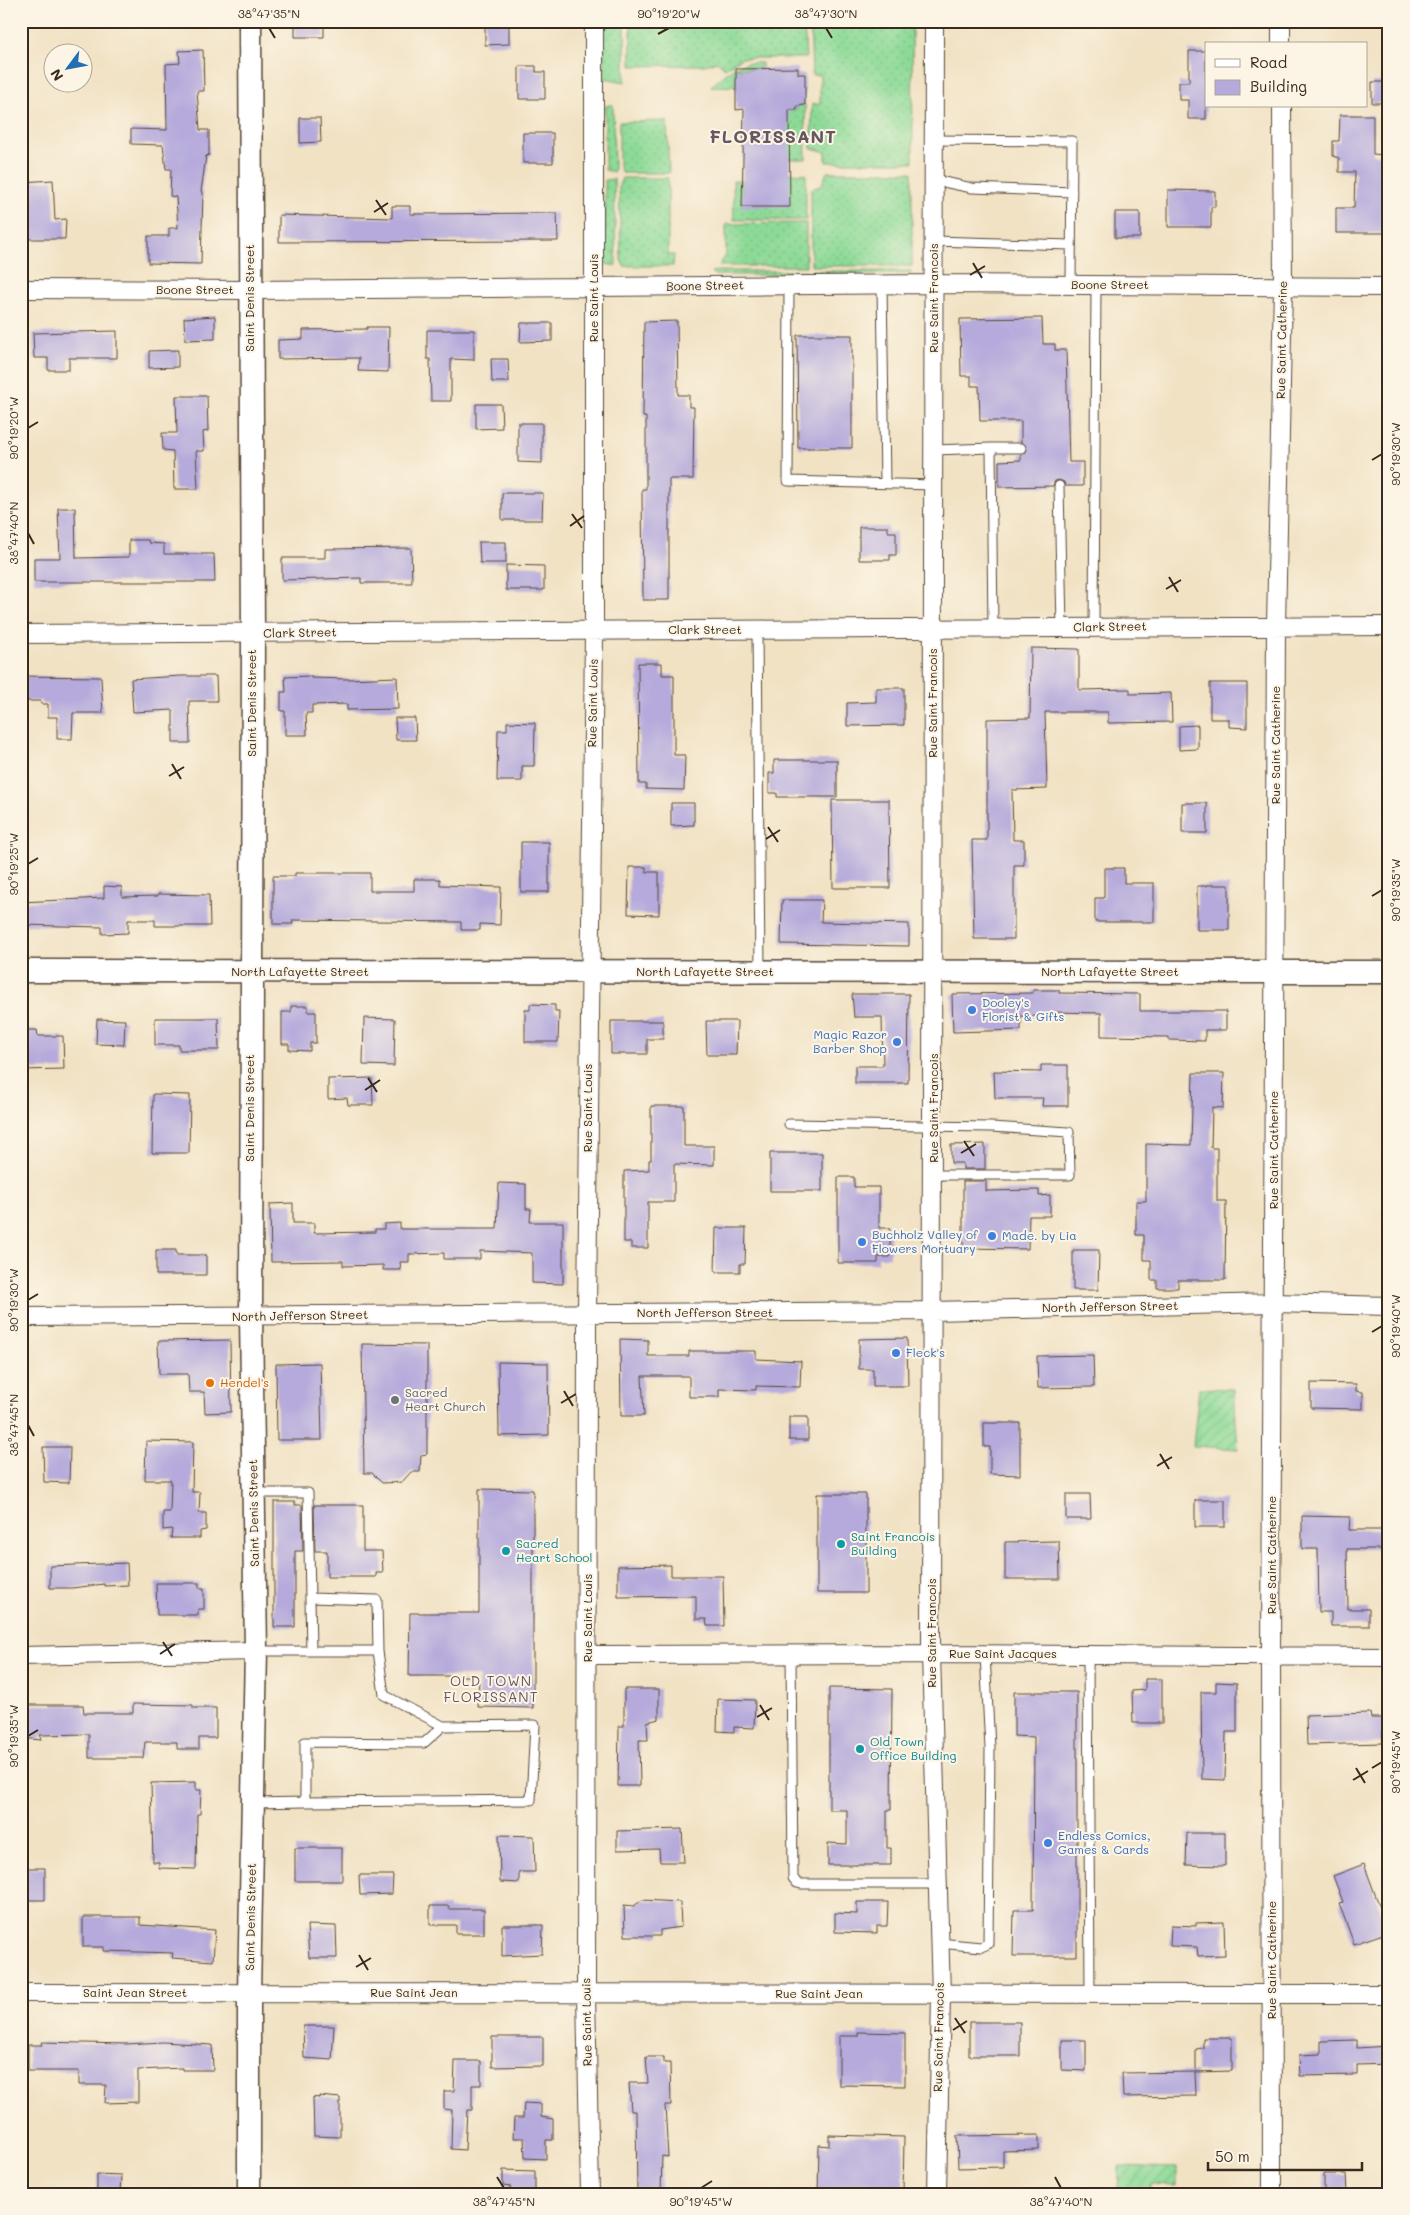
<svg xmlns="http://www.w3.org/2000/svg" width="1410" height="2215" viewBox="0 0 1410 2215" font-family="Mali,sans-serif">
<defs>
<pattern id="grass-dots" width="8" height="8" patternUnits="userSpaceOnUse" patternTransform="scale(1.25)"><rect width="8" height="8" fill="#8dda97"/><path d="M2 2h.1M6 6h.1" fill="none" stroke="#7bbb82" stroke-width="1.8" stroke-linecap="round"/></pattern>
<pattern id="garden-furrows" width="10" height="10" patternUnits="userSpaceOnUse" patternTransform="scale(1.25)"><rect width="10" height="10" fill="#8dda97"/><path d="M-1 1l2-2M0 10L10 0M9 11l2-2" fill="none" stroke="#7bbb82"/></pattern>
</defs>
<rect width="100%" height="100%" fill="#fcf5e5"/>
<filter id="ink" filterUnits="userSpaceOnUse"><feTurbulence type="fractalNoise" baseFrequency=".02" numOctaves="2"/><feDisplacementMap in="SourceGraphic" scale="10" xChannelSelector="R" yChannelSelector="G"/><feConvolveMatrix kernelMatrix="1 2 1 2 8 2 1 2 1" color-interpolation-filters="sRGB"/></filter>
<filter id="wash" filterUnits="userSpaceOnUse"><feTurbulence type="fractalNoise" baseFrequency=".0096" numOctaves="4" result="noise"/><feDisplacementMap in="SourceGraphic" scale="20" xChannelSelector="R" yChannelSelector="G"/><feGaussianBlur stdDeviation="1.12" result="paint"/><feColorMatrix in="noise" values="0 0 0 0 0 0 0 0 0 0 0 0 0 0 0 0 0 1.4 0 .05"/><feComposite in="paint" operator="in"/></filter>
<g filter="url(#wash)">
<rect width="100%" height="100%" fill="#f1e2c4"/>
<path fill="url(#grass-dots)" stroke="#64825a" d="M604,21H625V82L604,78Z
M631,21H804L806,58H742L725,68L717,61L705,65L631,66Z
M810,21H912L913,162H826V152L811,148L812,104H820V75H812Z
M746,63H762V68L736,69V86L710,87L733,68Z
M608,105H613L614,172L605,170V107Z
M805,105L806,159H789L786,110H797V106Z
M667,121L669,173H622L619,167V122Z
M827,172H912V266H811V189L821,186Z
M789,173L806,174V220H734L733,181H742V207Z
M622,178H668V255H674L673,266H624L621,260L619,185Z
M614,179L616,266L606,264L605,261V180Z
M806,223V266H719L726,255V224Z
M717,271H806V275H715L711,272Z
M811,271H911V274L818,275L813,273L811,276Z"/>
<path fill="url(#garden-furrows)" stroke="#64825a" d="M1199,1388L1234,1389L1238,1449L1193,1446Z
M1119,2166L1177,2168V2186L1151,2185V2194H1118Z"/>
<g id="blocks">
<path fill="#b5aadb" d="M295,21H324V37H295Z
M485,21H509V44L485,45Z
M203,50L204,91H197L200,130H209V155L206,156L201,192H203L201,264L148,263V236H169V228H178L176,197L170,196L171,169H166L163,145L131,144V129L167,130L166,64L180,63L179,51Z
M1189,51H1206V119H1188V100H1179V82H1189Z
M519,66H536V72H545V99H519Z
M798,68V74H805V105L797,106V110H789L790,207H742L744,109L736,110V69Z
M1372,82H1389V103H1372Z
M1340,115H1373V154L1384,155L1385,199H1389V233H1336V208H1354L1355,172H1339V158L1333,156V141H1339Z
M300,118H320L321,142L300,143Z
M523,133H553V163H523Z
M53,180L55,220L66,219L65,239H24L22,182Z
M1168,190L1215,191V207H1211V227H1168Z
M392,206H410V214L557,213L558,241L279,242V215L392,218Z
M1115,212H1140V238H1115Z
M215,316V339L185,340L184,318Z
M1042,318L1043,344H1055V350H1066L1069,462H1083V486H1065L1064,482L1059,480L1055,481L1053,486L999,487V461L1021,460V454L1026,452L1027,448L1021,442V421H980L979,386H971V376H961L960,319Z
M677,321L678,395H689V407H694L693,479H669V600H643L642,489H646V417H643L644,322Z
M521,323H552V341L520,342Z
M367,327H389L388,372L358,371L359,358L278,359V340L303,339V330L367,329Z
M427,330H474V360L451,359V401H431L430,359H427Z
M117,331V358H69V370H48V358H34L33,333Z
M797,335H852V448H798Z
M178,350V367L149,368V351Z
M491,359H508L509,382H492Z
M176,396H207L208,431L203,432L204,451H196L198,489H174L173,451L163,450L162,433H177Z
M476,404H501L502,428L476,429Z
M518,423H542V463L518,462Z
M502,493H543L542,520H502Z
M58,508H75L76,558L129,557V540H148L149,543L164,544V554H214L215,582H34V558H60Z
M859,527H888V532H896V555H890V560H859Z
M479,542H506V563H480Z
M411,548L412,583H361V578L282,580V558H325V549Z
M506,565L544,566V590H506Z
M1031,648L1079,649V690L1130,689V694L1171,693L1172,722L1108,723V712H1045L1047,789L1012,790L1013,840H1024V865H1014V939H974L972,840H987V719L1030,718Z
M638,663H662V675H674V755H685L684,790L646,789V784H639Z
M21,676L101,677L103,713H73L72,739H57V717H48V704H41V701H21Z
M181,676H216L217,701H189L190,743H173V710L133,712L131,679Z
M311,676V678L348,679L397,677L398,709L347,710V704L312,705V713H306L307,735H285V711H281V692H286L285,677Z
M1210,683H1247V728L1229,727V719H1210Z
M876,688H904V725L847,726V703L876,702Z
M395,718H415L416,740H396Z
M507,722L535,723L534,766H522V781H497L498,730H507Z
M1198,725V749L1179,750V726Z
M774,760H837V797H777V793H769V773H774Z
M832,800H889L890,888H833Z
M671,803H694V825L671,826Z
M1182,803H1207V833H1182Z
M521,842H549V892H521Z
M629,867H646V872H659V915L628,914Z
M1104,868H1124V883H1154V922H1095V898H1104Z
M295,873H370V891H414V879H440V885L501,887L500,925L480,924V930H461V922L292,920L293,924H273V876H295Z
M1206,885H1229V930H1197V886H1206Z
M104,886L122,887V897L158,896V894L209,895L210,926H155V920H128V933L102,934V927L21,925V902L104,898Z
M782,900H822L821,922L909,924V946L781,944Z
M1033,990H1059V993L1140,994V1011H1226V1030H1205V1041L1169,1040V1037L1101,1036V1013L1054,1012V1016H1021V1030L953,1032L952,994L1033,993Z
M852,994H909L908,1083H855V1066H883L882,1017H854Z
M530,1004L555,1005V1011H559L558,1042H525V1010H530Z
M291,1006H308V1012H316V1043H310V1051L289,1050V1044H282V1012H291Z
M155,1018H218L219,1050H179V1045H155Z
M364,1018L395,1019L394,1066L363,1065Z
M97,1019L125,1020L124,1045L96,1044Z
M611,1021H663V1039H647V1054H611Z
M706,1021H737L736,1055H707Z
M22,1030H37L38,1036H63L64,1069L21,1070Z
M1041,1065H1068V1106H1042L1043,1098H995L994,1071L1041,1072Z
M1193,1073H1224L1223,1108L1212,1107L1211,1148H1217V1201H1226L1225,1280H1178V1288H1157V1280H1151V1260H1144V1235H1136V1201H1146V1144L1191,1145Z
M372,1078L373,1105H348L347,1098L328,1099V1079Z
M153,1094L190,1095L189,1153H152Z
M651,1106H684V1146H714V1165L674,1164V1202H648V1248H631V1242H624V1171L649,1170V1160H651Z
M985,1144V1169H963V1163H951V1145Z
M770,1153H822V1191H770Z
M838,1177H854V1187H879V1228H890V1257H878V1263H838Z
M963,1181H986V1191L1039,1190V1196L1050,1195V1216H1029L1028,1249L963,1248Z
M499,1183L526,1184V1209H531L530,1222H563V1284L532,1283V1253L480,1251V1259H444V1253L409,1254V1262H400L401,1270H383V1265L343,1266V1261L271,1262L270,1204L293,1203V1223H314V1233L375,1232V1229H384V1224L400,1223V1229H497Z
M716,1228H746L745,1264H740V1272H715Z
M156,1250H176V1255H206V1275H156Z
M1073,1250H1099L1098,1290H1073Z
M907,1338L908,1386H873V1369H859V1339Z
M620,1339L648,1340V1356H689V1351H756V1359L801,1361L800,1387L756,1386V1390L719,1389V1397H689V1376H642L644,1416H621Z
M230,1340L231,1412L205,1413L204,1392H189L188,1374H159L158,1341Z
M362,1344L427,1345V1454L421,1455L420,1472H411L402,1482L382,1483L372,1473H364Z
M1093,1355L1094,1387L1038,1388L1037,1356Z
M498,1362L548,1363L549,1435L499,1436Z
M320,1363L322,1440H277L276,1364Z
M1311,1383L1356,1384V1391L1363,1392V1409L1311,1408Z
M789,1417H808V1440H789Z
M984,1423H1020V1475L990,1474V1447H984Z
M146,1441L193,1442L192,1492H200L199,1513H206V1530L200,1531V1538H171L172,1529L163,1530V1512H170L171,1480H145Z
M43,1447H70L69,1483L44,1482Z
M479,1489L533,1490V1708L478,1707L479,1676H409L410,1613H479Z
M817,1494H866V1593H817Z
M1066,1494H1090L1091,1519H1066Z
M1195,1500H1225V1527H1195Z
M274,1502H295V1505H302L303,1551H295V1627H274Z
M314,1505H363V1551H382L383,1573H376V1577H327V1551H315Z
M1302,1516L1350,1517L1349,1530H1382V1549H1347L1348,1609H1369V1626H1331V1612H1319L1318,1549H1302Z
M1059,1541L1060,1579H1005V1542Z
M127,1563L128,1585L104,1586V1584L72,1588H50V1566Z
M671,1565V1576H723L724,1626H707L706,1619H696V1596L618,1597V1566Z
M156,1583H199V1588H204V1609H198V1615H157Z
M1145,1679H1162V1723H1133L1132,1691L1145,1690Z
M1216,1682L1237,1683V1732H1226L1225,1780L1202,1779L1201,1692H1216Z
M829,1688L892,1689L891,1810H887V1848H891V1865H828V1843L847,1844V1810H829Z
M624,1689H659V1719L647,1722L648,1740H639L640,1786H618L619,1726H624Z
M1014,1692H1077V1956H1013L1014,1910H1033L1034,1737L1014,1736Z
M718,1699L755,1700L754,1728L734,1727V1732L717,1731Z
M133,1704L193,1705V1708H216V1738H199V1749H177V1742H145L143,1758H89V1734L40,1735L41,1740L21,1738V1705H83L84,1713H133Z
M1370,1713L1371,1718H1382L1383,1743L1307,1745L1306,1715Z
M196,1782V1790H201L200,1814H197L196,1869L159,1868V1862H153L151,1783Z
M682,1829L684,1862H660L659,1849L617,1850V1831Z
M1187,1833H1225V1866L1186,1865Z
M499,1835L534,1836L535,1872H519V1883L500,1882Z
M295,1848H342V1881H295Z
M1364,1864L1389,1932L1354,1944L1339,1903L1343,1902L1333,1876Z
M21,1868H45V1900H22Z
M359,1875H393L392,1894L360,1895Z
M642,1900L680,1902L681,1927L660,1930V1936H625L624,1905L634,1906Z
M857,1902H888L887,1926H877V1933L835,1932V1913L857,1914Z
M430,1906H449V1909H484V1934H456V1925H430Z
M83,1917H140V1925L215,1930L213,1961L172,1958L173,1953L104,1951V1947H83Z
M1224,1922L1225,1955L1198,1956L1197,1947L1170,1946L1171,1925L1196,1926V1923Z
M307,1925L336,1926L337,1958H309Z
M502,1925H543L542,1954L502,1956Z
M969,2022H1020V2056H969Z
M303,2026H334L332,2060L304,2058Z
M858,2032L905,2033V2086L839,2085V2036H858Z
M492,2037H543V2066L492,2067Z
M1203,2038H1232V2071L1196,2072V2049L1203,2048Z
M1062,2040H1086V2071L1062,2070Z
M1357,2040V2048L1387,2046L1388,2064L1357,2065V2075L1300,2076L1299,2055L1321,2054V2041Z
M41,2042L126,2044L163,2042L212,2045L213,2070H182V2068L138,2070V2102L105,2103L106,2085H79V2071H28V2045H42Z
M646,2057H664V2063H670L671,2105H665L668,2157L662,2156L661,2194H637L636,2111H631L629,2083H648Z
M455,2061H481V2085H472V2110H467L465,2150L451,2149L452,2110L444,2109V2091H454Z
M1195,2072L1196,2096L1123,2097L1122,2073Z
M319,2096L340,2098V2137L314,2136L313,2097L319,2098Z
M524,2103L541,2104V2117L553,2119V2140H546V2159L525,2158L524,2138H513L514,2118H523Z
M829,2135L904,2137L903,2194H818L819,2145L829,2146Z
M1039,2135V2150L1003,2151V2167L958,2168L957,2136Z
M503,2170L535,2171V2194H511V2187L503,2186Z
M97,2174L121,2175L120,2194H97Z
M1324,2174H1346L1347,2194H1324Z"/>
</g>
</g>
<g filter="url(#ink)">
<use href="#blocks" fill-opacity="0" stroke="#564637" stroke-width="1"/>
<g fill="none" stroke-linecap="round" stroke-linejoin="round">
<g stroke="#564637" stroke-width="11">
<path id="service" d="M934,140L1072,141L1071,285
M934,180L972,188L1072,192
M934,241L1071,245
M882,284L885,483
M789,285L788,481L933,485
M991,448H1021
M934,450L991,448L993,629
M1059,486L1062,628
M1094,628L1096,285
M757,630L760,972
M789,1124L991,1127L1069,1132L1070,1175H933
M254,1493H308L311,1651
M310,1598L377,1600L378,1651
M257,1651H378L384,1695L443,1726L535,1725L531,1800L305,1802V1742L424,1743L443,1726
M791,1654L793,1878L797,1883L801,1884H938
M1088,1655L1090,1994
M253,1803L305,1802
M939,1943L981,1947L988,1944L990,1748L985,1654"/>
</g>
<g stroke="#564637" stroke-width="20">
<path id="minor" d="M934,21L931,1654L941,1994L937,2194
M1281,21V44
M21,289L250,290L934,284L1389,287
M21,634L1389,626
M21,1317L933,1311L1274,1303L1389,1306
M588,1655L931,1654L1389,1657
M21,1656L256,1651
M21,1993L1389,1994
M590,2194L586,1994L587,1313L594,630V21
M1272,2194L1271,1656L1276,626L1283,286L1282,106"/>
</g>
<g stroke="#564637" stroke-width="25">
<path id="tertiary" d="M21,971L1389,972
M249,2194V1993L256,1651L251,1317L253,634L250,21"/>
</g>
<use href="#service" stroke="#fff" stroke-width="9"/>
<use href="#minor" stroke="#fff" stroke-width="18"/>
<use href="#tertiary" stroke="#fff" stroke-width="22"/>
</g>
</g>
<path fill="none" stroke="#3b2a1e" stroke-width="2" d="M269,28L275,38M826,28L832,38M658,34L669,28M376,200L386,215M374,212L388,203M973,263L982,278M970,275L985,266M28,428L38,422M1372,460L1382,454M572,514L582,528M570,526L584,516M28,533L34,544M1169,577L1178,592M1166,589L1181,580M172,764L181,779M169,776L184,767M768,827L778,842M766,839L780,830M28,864L38,858M1372,896L1382,890M368,1078L377,1092M365,1090L380,1080M964,1141L974,1156M961,1153L976,1144M28,1300L38,1294M1372,1332L1382,1326M564,1391L573,1406M561,1403L576,1394M28,1425L34,1436M1160,1454L1169,1469M1157,1466L1172,1457M163,1642L172,1656M160,1654L175,1644M760,1705L769,1720M757,1717L772,1708M28,1736L38,1730M1356,1768L1365,1783M1372,1768L1382,1762M1353,1780L1368,1771M359,1955L368,1970M356,1967L371,1958M955,2018L965,2033M953,2030L967,2021M497,2177L504,2188M1055,2177L1061,2188M701,2188L712,2181"/>
<g fill="#3f7fe0" stroke="#fcf5e5" stroke-width="2">
<circle cx="972" cy="1010" r="5"/>
<circle cx="897" cy="1042" r="5"/>
<circle cx="992" cy="1236" r="5"/>
<circle cx="862" cy="1242" r="5"/>
<circle cx="896" cy="1353" r="5"/>
<circle cx="1048" cy="1843" r="5"/>
</g>
<circle fill="#e8710a" stroke="#fcf5e5" stroke-width="2" cx="210" cy="1383" r="5"/>
<circle fill="#6b7280" stroke="#fcf5e5" stroke-width="2" cx="395" cy="1400" r="5"/>
<g fill="#0f9aa8" stroke="#fcf5e5" stroke-width="2">
<circle cx="841" cy="1544" r="5"/>
<circle cx="506" cy="1551" r="5"/>
<circle cx="860" cy="1749" r="5"/>
</g>
<g text-anchor="middle" stroke-width="4" stroke-linejoin="round" paint-order="stroke">
<g font-size="12" fill="#3b2a1e" stroke="#fcf5e5">
<text x="1110" y="289">Boone Street</text>
<text transform="translate(705 286) rotate(-1)" y="4">Boone Street</text>
<text x="195" y="294">Boone Street</text>
<text transform="translate(250 298) rotate(-90)" y="4">Saint Denis Street</text>
<text transform="translate(594 298) rotate(-90)" y="4">Rue Saint Louis</text>
<text transform="translate(934 298) rotate(-90)" y="4">Rue Saint Francois</text>
<text transform="translate(1282 340) rotate(-89)" y="4">Rue Saint Catherine</text>
<text transform="translate(1110 627) rotate(-1)" y="4">Clark Street</text>
<text x="705" y="634">Clark Street</text>
<text transform="translate(300 633) rotate(-1)" y="4">Clark Street</text>
<text transform="translate(252 703) rotate(-90)" y="4">Saint Denis Street</text>
<text transform="translate(593 703) rotate(-89)" y="4">Rue Saint Louis</text>
<text transform="translate(933 703) rotate(-90)" y="4">Rue Saint Francois</text>
<text transform="translate(1276 745) rotate(-90)" y="4">Rue Saint Catherine</text>
<text x="300" y="976">North Lafayette Street</text>
<text x="705" y="976">North Lafayette Street</text>
<text x="1110" y="976">North Lafayette Street</text>
<text transform="translate(250 1108) rotate(-90)" y="4">Saint Denis Street</text>
<text transform="translate(588 1108) rotate(-90)" y="4">Rue Saint Louis</text>
<text transform="translate(934 1108) rotate(-90)" y="4">Rue Saint Francois</text>
<text transform="translate(1274 1150) rotate(-90)" y="4">Rue Saint Catherine</text>
<text transform="translate(1110 1307) rotate(-1)" y="4">North Jefferson Street</text>
<text x="705" y="1317">North Jefferson Street</text>
<text transform="translate(300 1316) rotate(-1)" y="4">North Jefferson Street</text>
<text transform="translate(254 1513) rotate(-91)" y="4">Saint Denis Street</text>
<text transform="translate(1272 1555) rotate(-90)" y="4">Rue Saint Catherine</text>
<text transform="translate(588 1618) rotate(-90)" y="4">Rue Saint Louis</text>
<text transform="translate(932 1633) rotate(-90)" y="4">Rue Saint Francois</text>
<text x="1003" y="1658">Rue Saint Jacques</text>
<text transform="translate(251 1917) rotate(-89)" y="4">Saint Denis Street</text>
<text transform="translate(1272 1960) rotate(-90)" y="4">Rue Saint Catherine</text>
<text x="135" y="1997">Saint Jean Street</text>
<text x="414" y="1997">Rue Saint Jean</text>
<text x="819" y="1998">Rue Saint Jean</text>
<text transform="translate(587 2022) rotate(-91)" y="4">Rue Saint Louis</text>
<text transform="translate(939 2037) rotate(-89)" y="4">Rue Saint Francois</text>
</g>
<g font-size="12" fill="#366cbe" stroke="#fcf5e5" text-anchor="start">
<text x="982" y="1007">Dooley's<tspan x="982" dy="14">Florist &amp; Gifts</tspan></text>
<text x="887" y="1039" text-anchor="end">Magic Razor<tspan x="887" dy="14">Barber Shop</tspan></text>
<text x="872" y="1239">Buchholz Valley of<tspan x="872" dy="14">Flowers Mortuary</tspan></text>
<text x="1002" y="1240">Made. by Lia</text>
<text x="906" y="1357">Fleck's</text>
<text x="1058" y="1840">Endless Comics,<tspan x="1058" dy="14">Games &amp; Cards</tspan></text>
</g>
<g font-size="12" fill="#c56008" stroke="#fcf5e5" text-anchor="start">
<text x="220" y="1387">Hendel's</text>
</g>
<g font-size="12" fill="#5b616d" stroke="#fcf5e5" text-anchor="start">
<text x="405" y="1397">Sacred<tspan x="405" dy="14">Heart Church</tspan></text>
</g>
<g font-size="12" fill="#0d838f" stroke="#fcf5e5" text-anchor="start">
<text x="851" y="1541">Saint Francois<tspan x="851" dy="14">Building</tspan></text>
<text x="516" y="1548">Sacred<tspan x="516" dy="14">Heart School</tspan></text>
<text x="870" y="1746">Old Town<tspan x="870" dy="14">Office Building</tspan></text>
</g>
<g font-size="14" letter-spacing="1" fill="#665760" stroke="#fcf5e5">
<text x="491" y="1686">OLD TOWN<tspan x="491" dy="16">FLORISSANT</tspan></text>
</g>
<g font-size="18" font-weight="bold" letter-spacing="1" fill="#665760" stroke="#fcf5e5">
<text x="773" y="143">FLORISSANT</text>
</g>
</g>
<rect width="1410" height="2215" fill="none" stroke="#fcf5e5" stroke-width="55"/>
<rect x="1205" y="42" width="162" height="65" fill="#fcf5e5" stroke="#afa495"/>
<rect x="1215" y="59" width="25" height="8" fill="#ffffff" stroke="#afa495"/>
<text x="1250" y="68" font-size="15" fill="#3b2a1e">Road</text>
<rect x="1215" y="80" width="25" height="15" fill="#b5aadb" stroke="#afa495"/>
<text x="1250" y="92" font-size="15" fill="#3b2a1e">Building</text>
<g transform="translate(68 68) rotate(238)"><circle r="24" fill="#fcf5e5" stroke="#afa495"/>
<path d="M0-4L9 19L0 12L-9 19Z" fill="#1f6fb2"/>
<text y="-8" font-size="14" font-weight="bold" text-anchor="middle" fill="#3b2a1e">N</text>
</g>
<path d="M1208 2162v8h154v-8" fill="none" stroke="#3b2a1e" stroke-width="2.5"/>
<text x="1215" y="2162" font-size="15" fill="#3b2a1e" stroke="#fcf5e5" stroke-width="4" paint-order="stroke">50 m</text>
<rect x="28" y="28" width="1354" height="2160" fill="none" stroke="#3b2a1e" stroke-width="2"/>
<g font-size="12" text-anchor="middle" fill="#3b2a1e">
<text x="269" y="18">38°47'35"N</text>
<text x="669" y="18">90°19'20"W</text>
<text x="826" y="18">38°47'30"N</text>
<text transform="translate(14 428) rotate(-90)" y="4">90°19'20"W</text>
<text transform="translate(1396 454) rotate(-90)" y="4">90°19'30"W</text>
<text transform="translate(14 533) rotate(-90)" y="4">38°47'40"N</text>
<text transform="translate(14 864) rotate(-90)" y="4">90°19'25"W</text>
<text transform="translate(1396 890) rotate(-90)" y="4">90°19'35"W</text>
<text transform="translate(14 1300) rotate(-90)" y="4">90°19'30"W</text>
<text transform="translate(1396 1326) rotate(-90)" y="4">90°19'40"W</text>
<text transform="translate(14 1425) rotate(-90)" y="4">38°47'45"N</text>
<text transform="translate(14 1736) rotate(-90)" y="4">90°19'35"W</text>
<text transform="translate(1396 1762) rotate(-90)" y="4">90°19'45"W</text>
<text x="504" y="2206">38°47'45"N</text>
<text x="701" y="2206">90°19'45"W</text>
<text x="1061" y="2206">38°47'40"N</text>
</g>
</svg>
